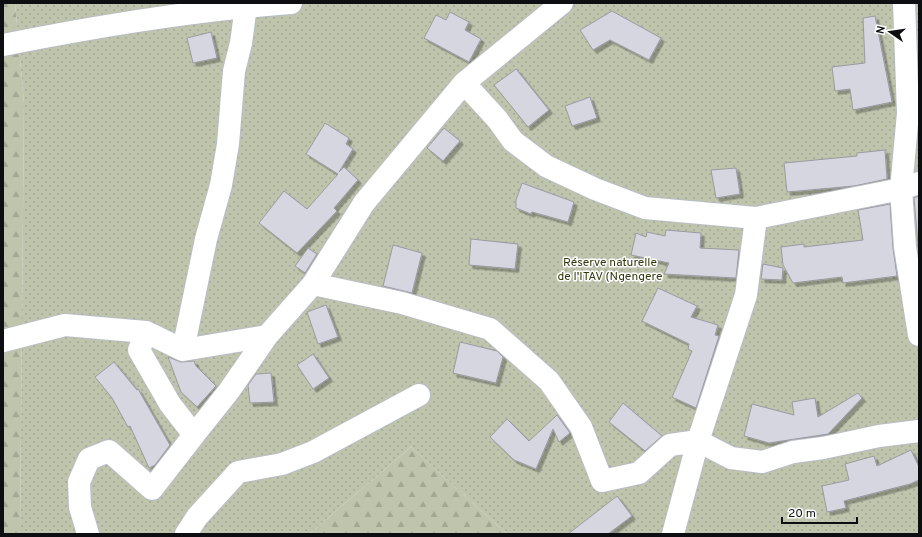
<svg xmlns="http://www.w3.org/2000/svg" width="922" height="537" viewBox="0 0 922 537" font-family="Overpass,sans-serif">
<defs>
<pattern id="forest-firs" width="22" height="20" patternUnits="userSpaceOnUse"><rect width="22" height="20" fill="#bfc4ad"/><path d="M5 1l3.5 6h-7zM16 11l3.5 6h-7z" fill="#a3a794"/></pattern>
<pattern id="park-dots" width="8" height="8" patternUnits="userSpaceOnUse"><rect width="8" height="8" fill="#bfc4ad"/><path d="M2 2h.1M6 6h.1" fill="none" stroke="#a3a794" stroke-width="1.8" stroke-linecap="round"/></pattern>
<filter id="shadow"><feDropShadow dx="3.5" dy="3.5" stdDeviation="0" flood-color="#0004"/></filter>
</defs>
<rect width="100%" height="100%" fill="#ebf2fa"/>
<path fill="url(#forest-firs)" d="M3,3H15L24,103L20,534H3Z
M411,447L507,534H309Z"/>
<path fill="url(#park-dots)" d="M15,3H919V534H507L411,447L309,534H20L24,103Z"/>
<path fill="#d5d6df" stroke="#999aa2" filter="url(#shadow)" d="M612,11L661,38L649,60L610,40L593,50L580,30Z
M450,12L469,22L465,30L481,39L469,62L424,38L436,15L446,20Z
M875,16L892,102L853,110L850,89L835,91L832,67L865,63L863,18Z
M211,32L217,58L193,63L187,38Z
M516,69L549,110L528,127L494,85Z
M590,97L597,118L572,126L565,106Z
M325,123L349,138L346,144L353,149L339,172L344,167L358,180L334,208L337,211L297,253L259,223L284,191L307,209L338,174L306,154Z
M444,128L460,141L443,161L427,148Z
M885,150L887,179L854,186L787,192L784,163L857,156V153Z
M736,168L740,194L716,198L711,170Z
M522,183L574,202L568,222L532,212L531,214L516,208V200Z
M919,196V255L914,198Z
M890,204L893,248L897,276L843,283L842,277L793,283L783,265L781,247L804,244V247L863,240L858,210Z
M666,230L701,233L700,248L739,250L736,278L664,274L669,263L631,255L636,233L646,237L647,232L665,236Z
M471,239L518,244L515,269L469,265Z
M393,245L422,253L412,293L383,286Z
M308,248L317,254L305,273L295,266Z
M763,264L783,268L782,280L761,279Z
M658,288L697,306L691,317L718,325L715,335L719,336L696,408L672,397L692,351L688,349L689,344L642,321Z
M326,305L338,337L318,344L307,312Z
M460,342L497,351L503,357L496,383L453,373Z
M313,354L329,378L313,389L297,365Z
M168,357L181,362L194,361L196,366L216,386L197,407L181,392Z
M114,362L137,390L138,389L170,445L155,465L149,468L130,426L128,427L112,398L95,377Z
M271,373L274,402L250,403L248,385L256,374Z
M858,393L862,398L828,434L769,443L744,436L752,404L794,415L792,402L815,398L818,417Z
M623,403L662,436L645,451L609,422Z
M557,415L570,433L559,442L553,429L536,469L514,460L490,437L507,419L529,441Z
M911,450L919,467V480L910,484L844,501L846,508L827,512L822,486L849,480L845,464L874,456L877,466Z
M617,496L632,516L608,534H568Z"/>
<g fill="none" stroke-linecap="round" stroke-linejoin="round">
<g stroke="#b7bdc4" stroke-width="24">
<path id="minor" d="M904,3L908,113L901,189L905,247L919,335
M3,45C98,26 194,10 291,3
M464,83L497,119L513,141L546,166L595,189L645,208L756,218L901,189L919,183
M313,284L402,303L490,329L549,381L581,427L602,481L639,473L670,445L698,441L731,458L762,462L793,452L823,448L879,436L919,431
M3,341L65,325L146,332L183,350L267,336L313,284L364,203L464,83L562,3
M183,350L206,239L221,185L228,144L234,71L241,43L246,6L249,3
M194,435L229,391L267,336
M88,534L80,507L79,482L89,459L109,451L152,489L194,435L170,404L139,350L146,332
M186,534L197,517L238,472L282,464L313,452L419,395
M673,534L698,441L746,295L756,218"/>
</g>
<use href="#minor" stroke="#fff" stroke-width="22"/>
</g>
<g text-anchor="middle" stroke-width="3" stroke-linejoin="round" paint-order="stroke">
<g font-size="12" fill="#33390c" stroke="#fff">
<text x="610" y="266">Réserve naturelle<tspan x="610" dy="14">de l'ITAV (Ngengere</tspan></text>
</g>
</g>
<rect width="922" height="537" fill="none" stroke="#0c0e11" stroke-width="8"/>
<g transform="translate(890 32) rotate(283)" stroke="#ffffff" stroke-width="3" paint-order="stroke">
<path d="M0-3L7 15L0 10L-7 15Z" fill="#0c0e11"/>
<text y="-6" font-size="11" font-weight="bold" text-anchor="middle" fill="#0c0e11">N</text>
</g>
<path d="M782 517v6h75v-6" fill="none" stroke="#0c0e11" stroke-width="2"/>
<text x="788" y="517" font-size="12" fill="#0c0e11" stroke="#ffffff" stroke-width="3" paint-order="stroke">20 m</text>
</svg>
